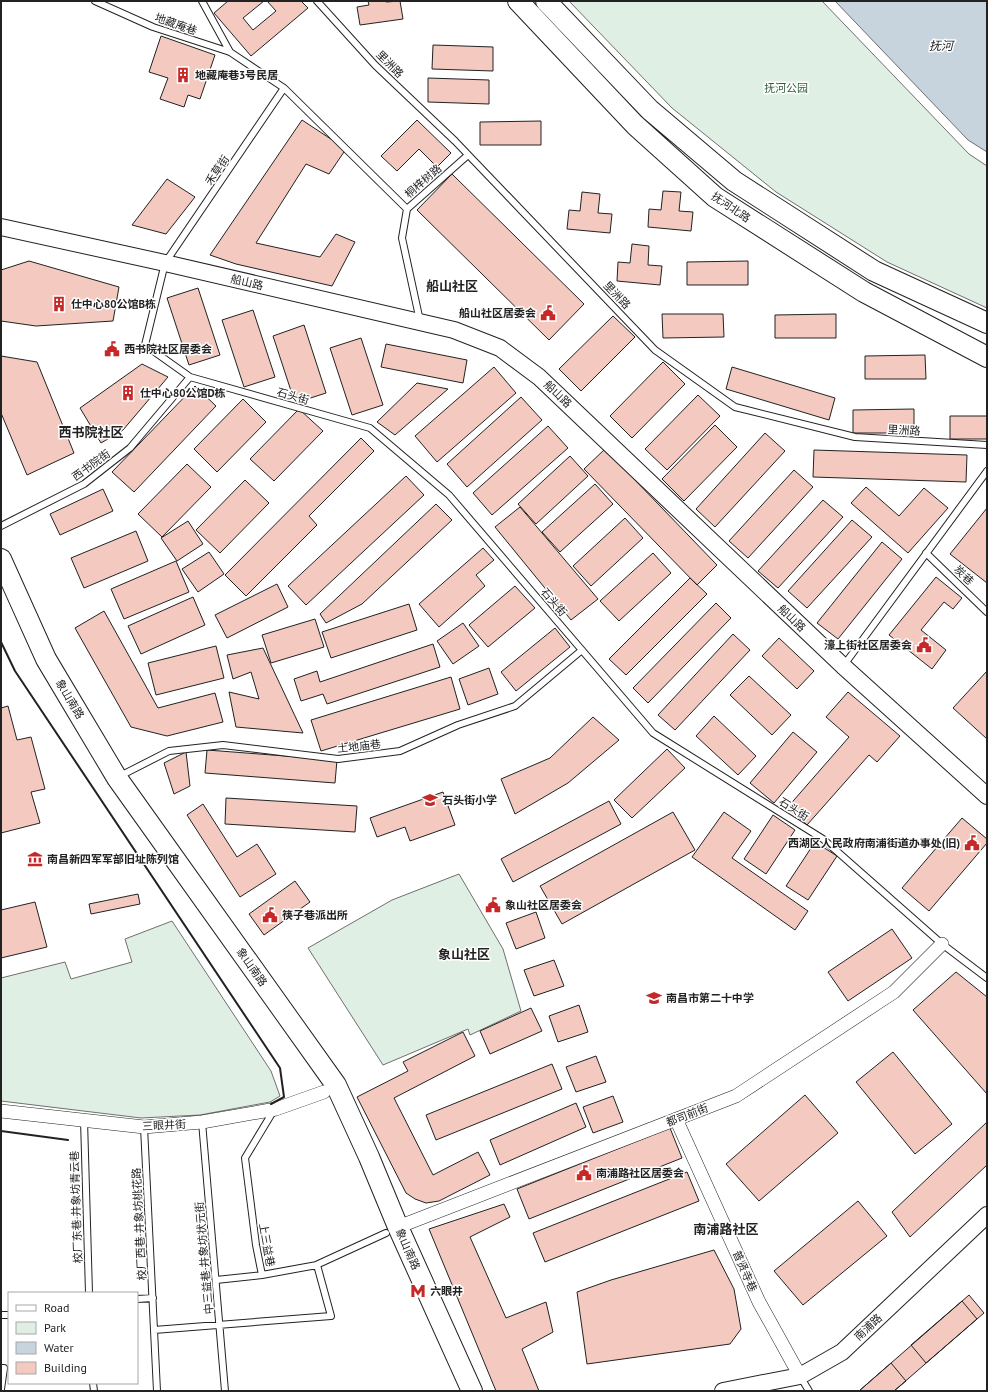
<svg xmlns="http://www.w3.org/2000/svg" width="988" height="1392" viewBox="0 0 988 1392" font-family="'PT Sans','Noto Sans SC',sans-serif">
<rect width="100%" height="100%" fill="#fff"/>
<path fill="#e0efe3" stroke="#6f6f6f" d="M569,1H822L969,154L987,166V308L887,262L776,192L672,108Z
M459,874L503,949L521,1011L470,1035L468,1029L383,1065L308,948L392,900Z
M172,921L271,1071L280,1096L270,1102L200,1115L141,1118L1,1101V978L65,962L71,979L132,962L125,939Z"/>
<path fill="#c7d3dd" stroke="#6f6f6f" d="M835,1H987V152L968,140Z"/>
<path fill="#f3c9c0" stroke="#222" d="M228,1H264L243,18L253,30L276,11L267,1H301L308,8L251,56L214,13Z
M368,1H386V2L400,1L403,19L360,25L357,7L369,5Z
M161,36L215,55L200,99L188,95L184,107L160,99L168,78L149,72Z
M433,45L493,47V71L432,69Z
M428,78L489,80V104L428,102Z
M302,120L346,149L329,174L306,164L256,243L320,257L336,234L355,242L332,286L236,264L210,255Z
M417,120L451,153L437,167L419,149L397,171L381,156Z
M541,121V145H480V122Z
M452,174L584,304L549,340L417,210Z
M167,179L195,197L166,234L132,225Z
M663,191L681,192L679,211L693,212L691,231L648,227L649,209L661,210Z
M582,192L600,194L598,213L612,214L610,233L567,229L569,210L580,211Z
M632,244L649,246L648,265L662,266L660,285L617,281L618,262L630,263Z
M29,261L119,287L113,321L36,326L1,321V270Z
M748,261V285H687V262Z
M198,288L220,355L189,365L167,298Z
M253,310L275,377L244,387L222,320Z
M662,314H723L724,337L663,338Z
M836,314V338H775V315Z
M613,316L635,337L581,391L559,369Z
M304,325L326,393L295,403L273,336Z
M361,338L383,405L352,415L330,348Z
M386,344L467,360L463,383L381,367Z
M925,355L926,379H865V356Z
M1,356L37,362L74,453L27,475L1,413Z
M663,362L685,384L632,438L610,416Z
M142,364L168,377L123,430L101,443L80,408Z
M494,367L516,393L437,462L415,436Z
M732,367L835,398L829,420L726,389Z
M417,383L448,389L395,435L377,422Z
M195,386L216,406L134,492L112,472Z
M698,395L720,416L667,470L645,449Z
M521,397L542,420L467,487L447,464Z
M243,399L266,422L217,472L194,449Z
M299,409L323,431L274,481L250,459Z
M914,409V433H853V410Z
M950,416H987V439H950Z
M715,425L737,447L684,501L662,479Z
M548,426L568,448L492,515L473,493Z
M765,433L785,451L715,527L696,509Z
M361,438L374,451L309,516L317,525L246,596L225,575Z
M605,449L717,565L697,585L584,469Z
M814,450L967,455L966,482L813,477Z
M570,456L588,476L536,524L518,504Z
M187,464L211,487L162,537L138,514Z
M794,470L813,487L748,558L729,541Z
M406,476L424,495L306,605L288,586Z
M245,480L269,503L220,553L196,530Z
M595,484L613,504L560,552L542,532Z
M866,487L899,516L924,488L948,508L908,553L851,503Z
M103,489L113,511L60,535L50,514Z
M823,500L843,517L778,588L758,571Z
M436,504L452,520L362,604L326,623L320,614Z
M520,507L598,599L571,620L495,527Z
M987,508V583L950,554Z
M625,518L643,538L591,586L573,566Z
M852,520L872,537L807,608L788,591Z
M188,521L203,544L177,561L161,538Z
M136,531L148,561L84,588L71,558Z
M882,542L902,559L838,639L817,623Z
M483,548L494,560L476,575L485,586L439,627L419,604Z
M209,552L224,574L198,592L182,569Z
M653,553L671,573L619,621L600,601Z
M176,561L189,592L124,619L111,589Z
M936,577L962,598L953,609L944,602L921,630L946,650L932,669L889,635Z
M690,578L707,594L626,675L609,659Z
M277,584L288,607L227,638L215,615Z
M515,586L535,608L488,647L469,625Z
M193,597L205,625L141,654L128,626Z
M716,603L731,618L648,703L633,688Z
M409,604L417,630L331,658L322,632Z
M104,611L158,708L215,693L223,722L167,736L131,727L75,628Z
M315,619L324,647L271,663L262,635Z
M463,623L479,646L453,664L437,641Z
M555,628L570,647L516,691L501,672Z
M733,634L750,650L675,730L658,715Z
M779,638L814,671L797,689L762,656Z
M433,644L440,667L327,704L323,694L301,701L294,679L317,671L320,682Z
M216,646L224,678L156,695L148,663Z
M263,648L303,733L236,727L229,692L259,699L251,672L233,679L227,655Z
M489,668L498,694L468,705L459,679Z
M987,671V739L953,708Z
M749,676L791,715L772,735L730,695Z
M451,677L460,709L321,751L311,720Z
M848,692L900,736L877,762L869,755L807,825L787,808L849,737L826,717Z
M8,706L17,740L31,737L45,789L31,792L40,823L1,833V708Z
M714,716L756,756L738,775L696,736Z
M593,717L619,740L568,783L515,814L501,779L550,758Z
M793,732L817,752L774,803L750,783Z
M667,749L685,768L632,818L614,800Z
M207,750L337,760L335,783L205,773Z
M186,752L190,786L174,794L164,763Z
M443,792L455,825L410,841L405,827L377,837L370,818Z
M226,798L357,806L355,832L225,824Z
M609,801L621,824L513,882L501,859Z
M203,804L237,857L257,844L276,874L240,897L187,815Z
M673,812L695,850L562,924L540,886Z
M724,812L751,831L732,858L808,911L795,930L692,857Z
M773,815L795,830L766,874L744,859Z
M962,818L987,839V843L929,911L902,888Z
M815,842L837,856L808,900L786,886Z
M295,881L310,902L264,935L249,914Z
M138,894L140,904L91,914L89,904Z
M35,902L47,947L1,958V910Z
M536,912L545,938L516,949L506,923Z
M892,929L912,958L848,1001L828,972Z
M554,960L564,986L534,996L524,970Z
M956,972L987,997V1094L913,1010Z
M579,1005L588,1032L558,1042L549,1016Z
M531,1008L542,1031L490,1054L480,1031Z
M463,1032L475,1056L394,1098L433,1175L478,1152L490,1175L439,1201L426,1203L415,1199L406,1193L357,1097L408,1071L403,1062Z
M893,1052L952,1124L915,1154L856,1082Z
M596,1056L606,1082L576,1092L566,1067Z
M552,1064L562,1089L436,1140L426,1115Z
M805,1095L838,1133L759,1201L726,1164Z
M613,1096L623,1122L593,1133L583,1107Z
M576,1103L586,1127L500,1165L490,1140Z
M987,1122V1165L910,1237L892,1212Z
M670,1128L682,1158L529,1219L517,1189Z
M687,1172L699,1201L545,1262L533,1233Z
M858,1201L887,1236L803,1305L774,1271Z
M504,1204L510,1217L470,1237L506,1318L546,1302L553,1332L522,1349L539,1391H496L429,1229Z
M714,1250L734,1289L741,1329L730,1344L587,1364L577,1292L611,1280Z
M969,1295L984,1313L977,1319L894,1391H859Z
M962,1301L977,1319L926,1363L911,1345Z
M891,1363L906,1381L894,1391H859Z"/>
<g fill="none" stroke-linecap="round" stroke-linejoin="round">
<g stroke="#222" stroke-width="8">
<path id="service" d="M95,1L153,27L230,52L284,88L165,263L145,345L190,377L370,428L449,495L653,733L823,839L942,944L987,978
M202,1L230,52
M317,1L375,65L455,141L655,350L735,407L855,437L987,445
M284,88L407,209
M420,321L402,238L407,209L468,155
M1,526L84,484L130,448L190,377
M926,553L987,612
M844,665L987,471
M120,776L169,751L223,745L338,759L400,751L458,725L515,706L582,650
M84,1120L89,1293
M202,1122L225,1391
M144,1127L157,1391
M314,1266L386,1233
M216,1280L262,1275
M137,1299L153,1298
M1,1315H9
M154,1330L331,1316L317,1265L262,1275L256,1245L245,1158L274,1110
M1,1368H4L1,1389
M800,1376L809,1391
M93,1383L94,1391"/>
</g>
<g stroke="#222" stroke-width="14">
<path id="minor" d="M1,1111L144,1127L202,1122L276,1109L324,1092
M676,1119L759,1302L800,1376
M398,1227L736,1096L894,992L942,944"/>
</g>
<g stroke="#222" stroke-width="18">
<path id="tertiary" d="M1,227L165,263L454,330L500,348L539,377L843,666L987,796
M723,1391L800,1376L842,1352L987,1215"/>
</g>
<g stroke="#222" stroke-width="22">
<path id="primary" d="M518,1L635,125L715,197L864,292L987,357
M546,1L650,110L734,181L874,271L987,323
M1,559L46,659L117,778L336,1085L369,1157L398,1227L472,1391"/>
</g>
<use href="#service" stroke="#fff" stroke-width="6"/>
<use href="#minor" stroke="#fff" stroke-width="13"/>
<use href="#tertiary" stroke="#fff" stroke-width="16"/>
<use href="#primary" stroke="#fff" stroke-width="20"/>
<path stroke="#222" stroke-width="2" d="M1,642L15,671L280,1068L284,1097L271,1104
M1,1131L68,1140"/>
</g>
<defs>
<g id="building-bare" transform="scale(1.2)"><path d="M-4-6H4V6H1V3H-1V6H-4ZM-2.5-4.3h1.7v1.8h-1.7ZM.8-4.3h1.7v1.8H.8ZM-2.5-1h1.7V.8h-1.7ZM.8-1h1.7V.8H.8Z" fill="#c62828" stroke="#fff" stroke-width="2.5" paint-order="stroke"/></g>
<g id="civic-bare" transform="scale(1.2)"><path d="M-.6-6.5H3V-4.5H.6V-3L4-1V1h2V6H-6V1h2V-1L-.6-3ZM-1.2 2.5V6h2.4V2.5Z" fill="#c62828" stroke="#fff" stroke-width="2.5" paint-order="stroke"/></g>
<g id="school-bare" transform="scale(1.2)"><path d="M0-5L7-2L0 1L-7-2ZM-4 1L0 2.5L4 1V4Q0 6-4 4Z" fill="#c62828" stroke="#fff" stroke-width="2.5" paint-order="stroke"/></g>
<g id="museum-bare" transform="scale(1.2)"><path d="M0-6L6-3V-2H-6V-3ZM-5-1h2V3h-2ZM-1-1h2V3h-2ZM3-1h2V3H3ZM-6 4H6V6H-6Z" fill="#c62828" stroke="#fff" stroke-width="2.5" paint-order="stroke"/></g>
<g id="metro-bare" transform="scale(1.2)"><path d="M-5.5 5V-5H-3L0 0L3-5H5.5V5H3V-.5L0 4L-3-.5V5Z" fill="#c62828" stroke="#fff" stroke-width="2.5" paint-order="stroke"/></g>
</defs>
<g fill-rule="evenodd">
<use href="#building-bare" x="183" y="75"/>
<use href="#building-bare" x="59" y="304"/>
<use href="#civic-bare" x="548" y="313"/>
<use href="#civic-bare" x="112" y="349"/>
<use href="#building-bare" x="128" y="393"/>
<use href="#civic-bare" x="924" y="645"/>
<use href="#school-bare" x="430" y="800"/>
<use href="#civic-bare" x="972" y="843"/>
<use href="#museum-bare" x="35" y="859"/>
<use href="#civic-bare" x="493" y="905"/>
<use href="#civic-bare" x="270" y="915"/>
<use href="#school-bare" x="654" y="998"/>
<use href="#civic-bare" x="584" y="1173"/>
<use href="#metro-bare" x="418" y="1291"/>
</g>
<g text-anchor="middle" stroke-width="3" stroke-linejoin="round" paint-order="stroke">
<g font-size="11" fill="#222" stroke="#fff">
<text transform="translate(176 24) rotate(19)" y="4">地藏庵巷</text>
<text transform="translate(390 64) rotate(45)" y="4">里洲路</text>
<text transform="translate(217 170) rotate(-56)" y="4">禾草街</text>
<text transform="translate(423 181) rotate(-41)" y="4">桐梓树路</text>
<text transform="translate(731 207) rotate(34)" y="4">抚河北路</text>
<text transform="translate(247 282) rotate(13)" y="4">船山路</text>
<text transform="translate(617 295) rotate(46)" y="4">里洲路</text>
<text transform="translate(558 394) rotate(44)" y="4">船山路</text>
<text transform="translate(293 396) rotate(16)" y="4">石头街</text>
<text transform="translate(904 430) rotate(3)" y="4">里洲路</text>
<text transform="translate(91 465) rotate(-36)" y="4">西书院街</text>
<text transform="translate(964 575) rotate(44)" y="4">炭巷</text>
<text transform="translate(554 602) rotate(49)" y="4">石头街</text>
<text transform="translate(792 618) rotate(44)" y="4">船山路</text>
<text transform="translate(70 699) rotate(59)" y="4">象山南路</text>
<text transform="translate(359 746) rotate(-6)" y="4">土地庙巷</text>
<text transform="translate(794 809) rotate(32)" y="4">石头街</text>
<text transform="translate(252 967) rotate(55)" y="4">象山南路</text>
<text transform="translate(687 1115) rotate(-21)" y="4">都司前街</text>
<text transform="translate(164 1125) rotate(-3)" y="4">三眼井街</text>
<text transform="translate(76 1207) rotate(-92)" y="4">校厂东巷·井象坊青云巷</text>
<text transform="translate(139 1224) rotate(-93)" y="4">校厂西巷·井象坊桃花路</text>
<text transform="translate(267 1245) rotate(80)" y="4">上三益巷</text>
<text transform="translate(408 1249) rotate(66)" y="4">象山南路</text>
<text transform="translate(204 1258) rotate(-95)" y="4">中三益巷·井象坊状元街</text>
<text transform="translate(745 1271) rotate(66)" y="4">普贤寺巷</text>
<text transform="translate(868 1327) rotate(-43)" y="4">南浦路</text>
</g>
<g font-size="11" font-weight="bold" fill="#222" stroke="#fff" text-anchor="start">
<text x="195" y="79">地藏庵巷3号民居</text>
<text x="71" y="308">仕中心80公馆B栋</text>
<text x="536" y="317" text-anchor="end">船山社区居委会</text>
<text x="124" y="353">西书院社区居委会</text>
<text x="140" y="397">仕中心80公馆D栋</text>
<text x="912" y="649" text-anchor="end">濠上街社区居委会</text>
<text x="442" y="804">石头街小学</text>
<text x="960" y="847" text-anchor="end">西湖区人民政府南浦街道办事处(旧)</text>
<text x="47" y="863">南昌新四军军部旧址陈列馆</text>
<text x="505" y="909">象山社区居委会</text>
<text x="282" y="919">筷子巷派出所</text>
<text x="666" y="1002">南昌市第二十中学</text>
<text x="596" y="1177">南浦路社区居委会</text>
<text x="430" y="1295">六眼井</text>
</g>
<g font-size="11" fill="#2f5e38" stroke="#fff">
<text x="786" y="92">抚河公园</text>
</g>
<g font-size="12" font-style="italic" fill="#222" stroke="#fff">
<text x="941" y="50">抚河</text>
</g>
<g font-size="13" font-weight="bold" fill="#222" stroke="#fff">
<text x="452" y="291">船山社区</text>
<text x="91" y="437">西书院社区</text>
<text x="464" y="959">象山社区</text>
<text x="726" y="1234">南浦路社区</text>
</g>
</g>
<rect width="988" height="1392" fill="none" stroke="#222222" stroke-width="4"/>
<rect x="8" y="1292" width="130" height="92" fill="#ffffff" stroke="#a7a7a7"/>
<rect x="16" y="1305" width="20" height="6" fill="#ffffff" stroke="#a7a7a7"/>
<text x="44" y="1312" font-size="12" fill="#222222">Road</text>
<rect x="16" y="1322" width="20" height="12" fill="#e0efe3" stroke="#a7a7a7"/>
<text x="44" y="1332" font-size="12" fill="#222222">Park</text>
<rect x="16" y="1342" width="20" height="12" fill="#c7d3dd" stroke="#a7a7a7"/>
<text x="44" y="1352" font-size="12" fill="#222222">Water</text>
<rect x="16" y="1362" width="20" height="12" fill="#f3c9c0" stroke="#a7a7a7"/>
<text x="44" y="1372" font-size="12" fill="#222222">Building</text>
</svg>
